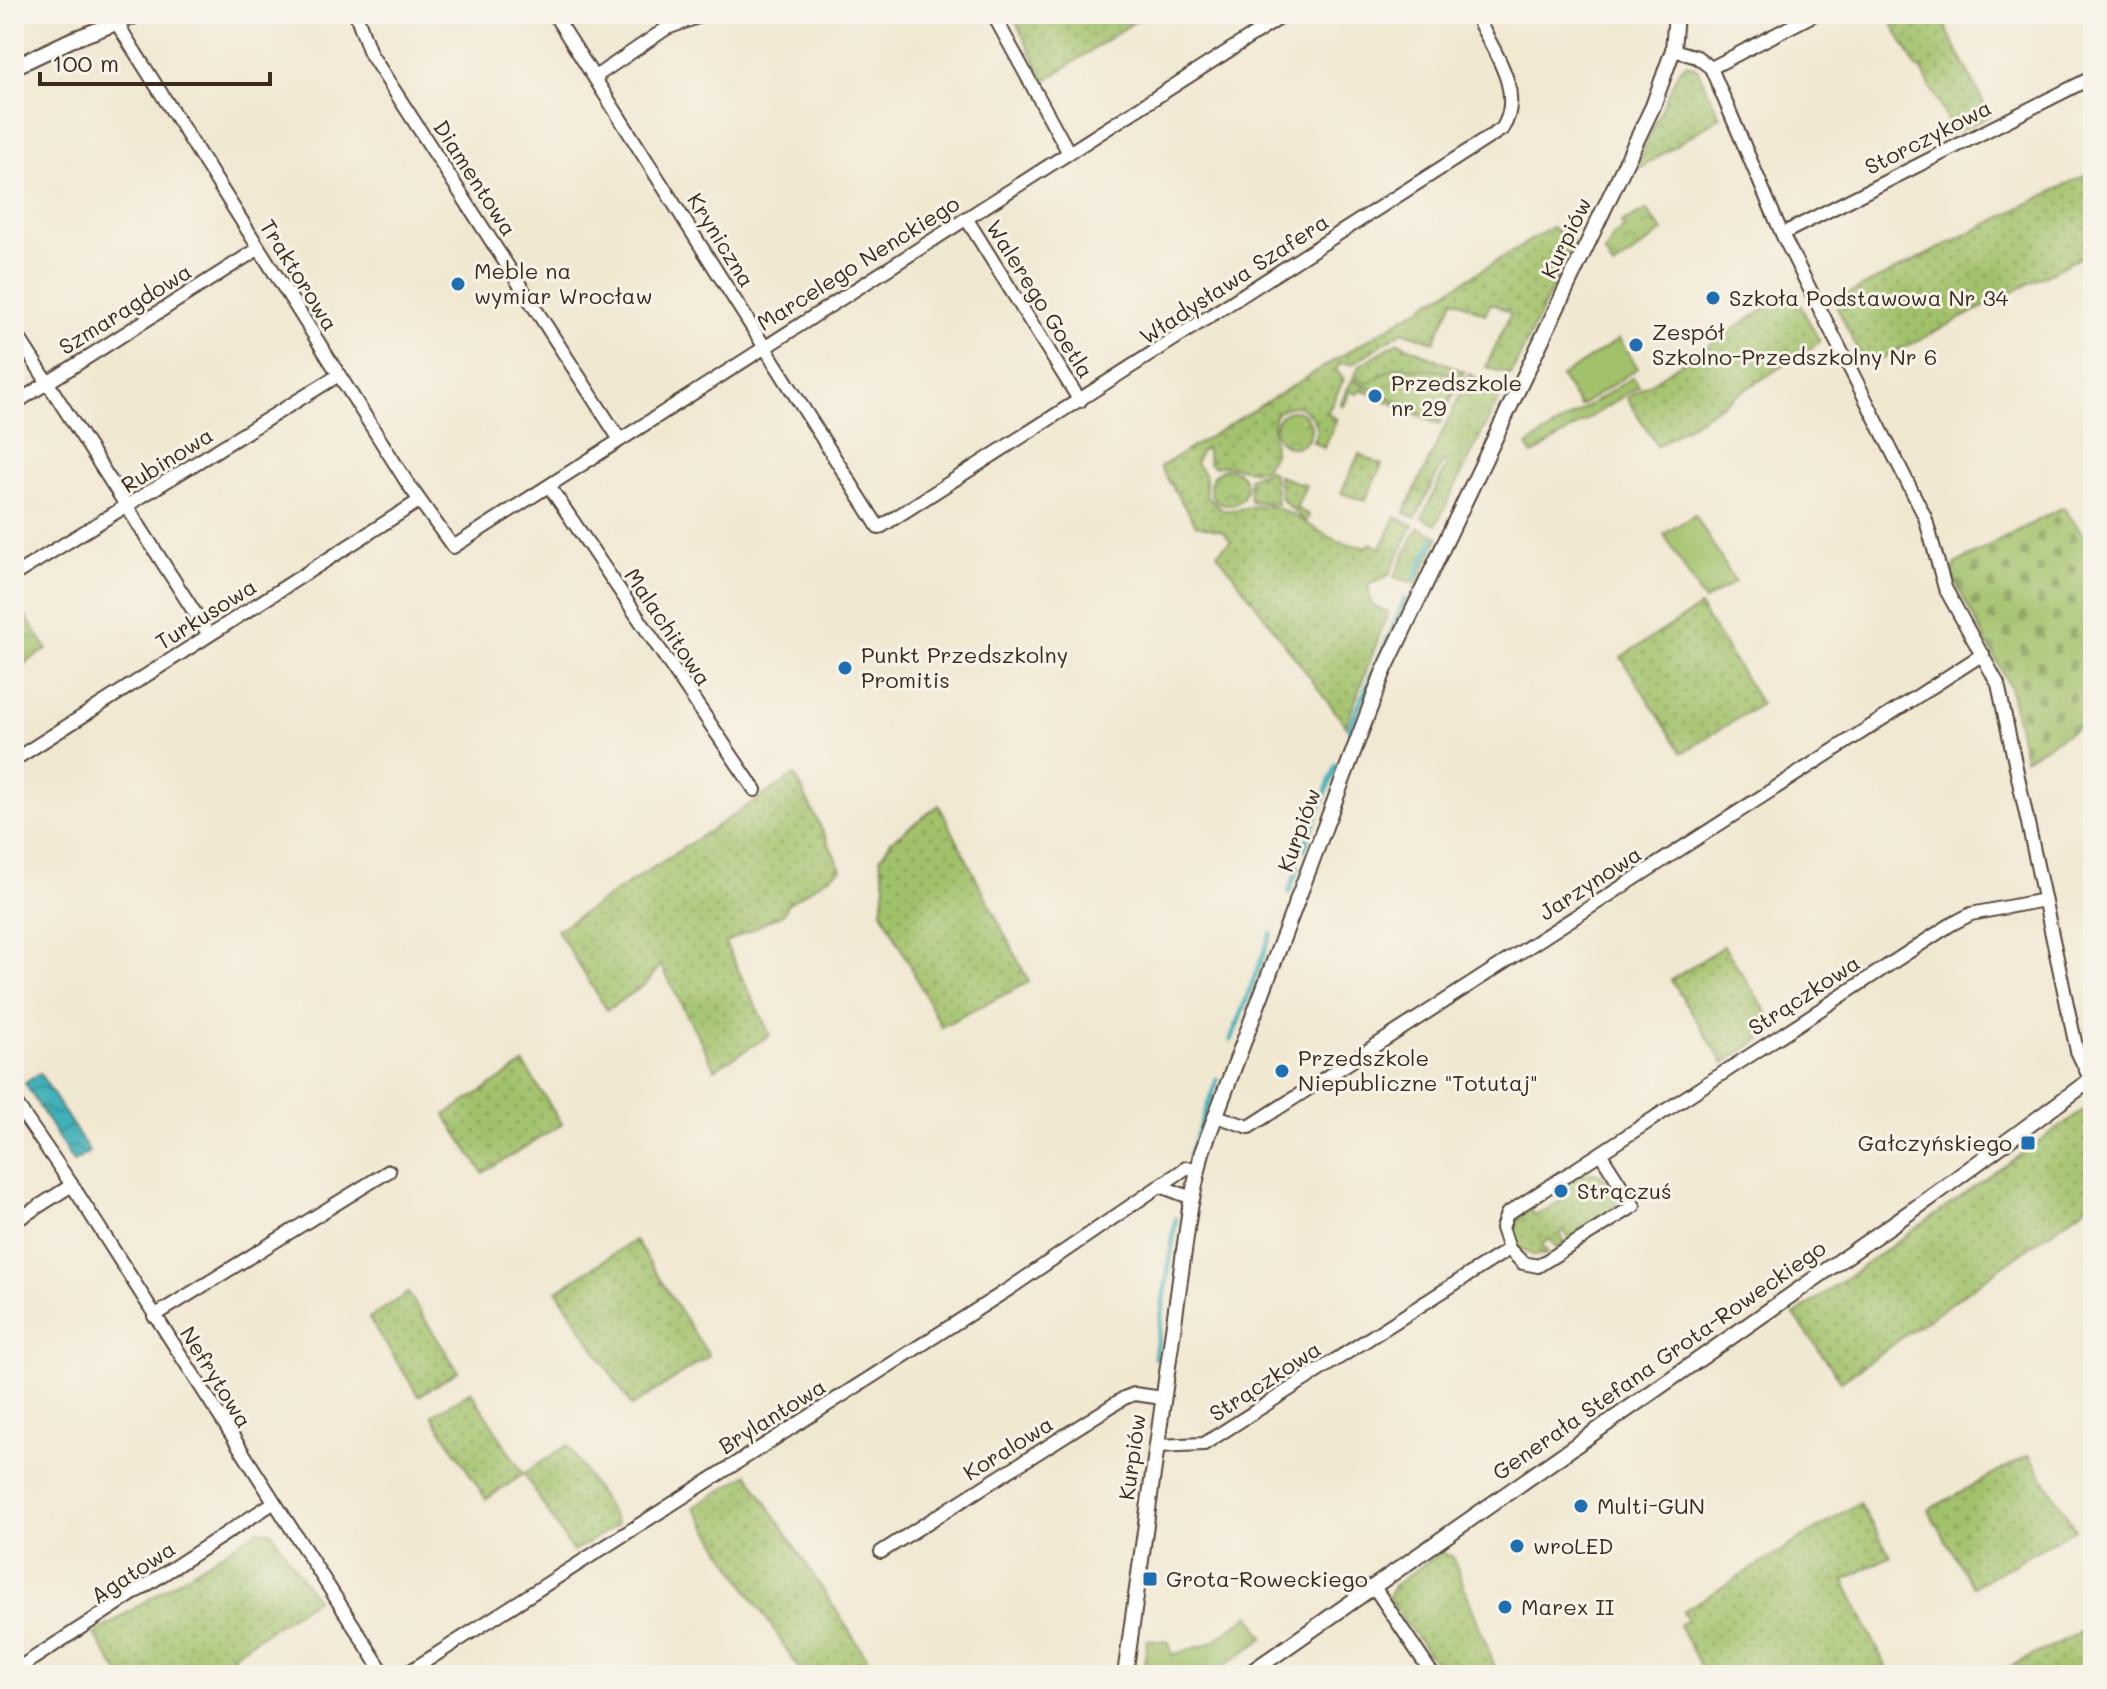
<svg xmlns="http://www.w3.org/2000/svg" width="2107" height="1689" viewBox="0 0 2107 1689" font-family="Mali,sans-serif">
<defs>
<pattern id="grass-dots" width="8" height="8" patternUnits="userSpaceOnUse" patternTransform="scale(2)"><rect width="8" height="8" fill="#a1c16a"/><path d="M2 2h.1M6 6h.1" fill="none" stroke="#849d57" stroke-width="1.8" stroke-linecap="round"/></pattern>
<pattern id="cemetery-stones" width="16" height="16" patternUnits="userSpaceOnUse" patternTransform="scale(2)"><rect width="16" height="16" fill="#a1c16a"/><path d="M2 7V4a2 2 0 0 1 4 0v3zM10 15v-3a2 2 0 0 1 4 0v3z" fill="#849d57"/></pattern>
<pattern id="park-crowns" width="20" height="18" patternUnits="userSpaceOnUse" patternTransform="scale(2)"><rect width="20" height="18" fill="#a1c16a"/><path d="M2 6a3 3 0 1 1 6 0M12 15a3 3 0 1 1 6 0" fill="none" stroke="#849d57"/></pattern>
<pattern id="water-waves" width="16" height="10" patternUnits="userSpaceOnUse" patternTransform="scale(2)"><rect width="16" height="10" fill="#3fb0b9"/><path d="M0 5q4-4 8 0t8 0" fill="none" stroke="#368f96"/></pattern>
</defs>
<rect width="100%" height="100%" fill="#f7f3e8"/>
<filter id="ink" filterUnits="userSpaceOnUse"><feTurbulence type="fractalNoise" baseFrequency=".0125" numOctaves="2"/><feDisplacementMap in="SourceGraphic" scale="16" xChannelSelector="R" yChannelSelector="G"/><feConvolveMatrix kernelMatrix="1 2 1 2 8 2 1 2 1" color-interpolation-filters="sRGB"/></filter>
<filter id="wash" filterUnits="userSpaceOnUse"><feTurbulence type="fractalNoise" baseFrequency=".006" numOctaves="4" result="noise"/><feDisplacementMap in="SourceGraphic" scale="32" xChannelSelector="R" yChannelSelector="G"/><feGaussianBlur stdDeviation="1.8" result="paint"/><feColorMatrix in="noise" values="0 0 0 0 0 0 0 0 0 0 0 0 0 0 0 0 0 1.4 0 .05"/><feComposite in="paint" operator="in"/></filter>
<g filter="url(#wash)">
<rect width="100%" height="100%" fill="#f1e8d1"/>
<path fill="url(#grass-dots)" stroke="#6e7644" stroke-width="2" d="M1021,14H1146L1045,81L1015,20Z
M1887,14H1939L1990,116L1954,134L1921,68L1917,69Z
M1686,64L1697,68L1720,117L1641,168L1636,166L1679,70Z
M2093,171V251L1866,367L1834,301Z
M1552,227L1574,243L1511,375L1486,367L1511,313L1491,303L1485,314L1454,299L1434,342L1403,331L1352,364L1340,363L1336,370L1344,379L1327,414L1337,419L1324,448L1313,442C1321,426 1312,411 1296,406C1263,408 1275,432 1274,454L1264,469C1246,474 1233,462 1215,467L1209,463L1206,448L1200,452L1196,463L1206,477V495L1222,510C1241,512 1256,501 1277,508C1312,521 1325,544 1368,547L1370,543L1381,548L1396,517L1413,525L1389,575L1368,584L1371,604L1388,612L1346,726L1217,553L1231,541L1222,531L1196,525L1160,467Z
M1793,291L1820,342L1657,446L1627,398Z
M1398,342L1465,372L1439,425L1405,409L1406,406L1438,421L1395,367L1369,383L1357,378L1355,381L1402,404L1400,407L1360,389L1357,394L1350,391L1344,406L1340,404L1360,365Z
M1470,374L1502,393L1436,525L1422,518L1447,464L1443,461L1416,518L1404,513Z
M1359,454L1382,465L1365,501L1341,493Z
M1269,470L1274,475L1277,504L1250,501L1249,478Z
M1278,476L1306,485L1296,508L1309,515L1306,522L1281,499Z
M1418,527L1439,537L1417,584L1394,577Z
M1700,607L1761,704L1682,753L1621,657Z
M795,775L841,869L788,904L784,913L725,943L770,1035L715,1069L661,965L646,984L607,1010L557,930Z
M939,805L1029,982L941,1027L882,911L885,884L880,859L891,841Z
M1724,946L1777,1028L1724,1063L1671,980Z
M524,1064L562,1124L483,1173L445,1115Z
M2089,1106L2093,1118V1202L1841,1381L1794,1315Z
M1597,1173L1615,1185C1625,1215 1592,1226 1571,1240L1564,1231L1560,1234L1566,1243L1557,1249L1550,1239L1542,1244L1548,1254L1534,1256L1518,1246L1514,1225L1529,1207L1535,1216L1562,1200L1557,1190L1582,1174Z
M635,1240L709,1356L632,1406L557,1291Z
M408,1293L458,1371L419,1396L369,1318Z
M471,1391L523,1474L568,1445L618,1524L573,1552L524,1474L486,1499L432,1415Z
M2029,1455L2075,1529L1973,1587L1928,1510Z
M748,1474L878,1675H803L694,1507Z
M1859,1503L1891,1556L1844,1580L1890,1675H1705L1679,1625L1688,1620L1683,1611Z
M258,1530L271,1531L316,1599L232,1655L244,1675H120L94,1634Z
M1441,1552L1453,1557L1496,1670L1488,1675H1444L1388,1598L1394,1586Z
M2093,1626V1675H1993Z"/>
<path fill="url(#cemetery-stones)" stroke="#6e7644" stroke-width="2" d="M2063,507L2093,547V718L2025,759L2010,687L1952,576L1955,564Z"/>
<path fill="url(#park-crowns)" stroke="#6e7644" stroke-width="2" d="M1646,210L1663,231L1613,268L1605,253L1614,235L1624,229L1621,223Z
M1395,367L1443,371L1459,380L1439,421L1355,381L1357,377L1369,383Z
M1275 429a18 18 0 1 1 36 0a18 18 0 1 1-36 0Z
M1210 487a18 18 0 1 1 36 0a18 18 0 1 1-36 0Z
M14,585L22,598L17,603L47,649L14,670Z"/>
<path fill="#a1c16a" stroke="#6e7644" stroke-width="2" d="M1619,339L1638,368L1580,406L1561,377Z
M1633,377L1639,386L1532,455L1527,445Z
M1695,515L1735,582L1704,601L1664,534Z
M1250,1615L1264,1638L1211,1675H1143L1147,1640L1169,1642L1172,1655L1211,1643Z"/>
<path fill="url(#water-waves)" stroke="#3d6d6c" stroke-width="2" d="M40,1073L89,1152L73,1162L25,1083Z"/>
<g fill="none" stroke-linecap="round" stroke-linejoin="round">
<path stroke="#3fb0b9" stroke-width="5" d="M1415,578L1434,538
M1349,729L1405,599
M1304,849L1336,765
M1289,892L1298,867
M1231,1040L1271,934
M1189,1158L1217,1080
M1155,1358L1176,1219"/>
</g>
</g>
<g filter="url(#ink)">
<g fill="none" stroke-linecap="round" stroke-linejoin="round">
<g stroke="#564639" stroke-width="16">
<path id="minor" d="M111,14L408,484L453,547L1286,14
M356,14L370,53L620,440
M554,14L879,528L1502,129C1526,92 1492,49 1475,14
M993,14L1069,153
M1673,50L1697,57L1711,68L1782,234L1925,517L1945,588L1998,684L2077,1051L2093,1085
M1711,68L1815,14
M595,77L667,28L706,14
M966,218L1080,401
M1782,234L2093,77
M14,330L209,635
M14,404L258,249
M549,486L755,790
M14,575L339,375
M14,760L419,501
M14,1101L72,1185L385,1675
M1216,1116L1249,1127L1983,654
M1160,1186L1192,1198
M14,1222L72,1185
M1509,1249L1523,1263L1538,1266L1634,1206L1602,1156
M154,1316L389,1171
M1156,1446L1204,1444L1509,1249L1502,1228L1507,1214L1950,925L1971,914L2044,900
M881,1552L1124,1398L1134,1394L1163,1398
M1374,1587L1433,1675
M14,1671L273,1503
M404,1675L1009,1289L1186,1168L1198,1169"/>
</g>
<g stroke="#564639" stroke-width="18">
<path id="tertiary" d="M14,67L71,40L140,14
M1125,1675L1190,1208L1202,1152L1383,673L1653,106L1673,50L1676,14
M1247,1675L1930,1198L2093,1078"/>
</g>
<use href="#minor" stroke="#fff" stroke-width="12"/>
<use href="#tertiary" stroke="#fff" stroke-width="14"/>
</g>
</g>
<g fill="#1f6fb2" stroke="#f7f3e8" stroke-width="3">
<circle cx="458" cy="284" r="8"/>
<circle cx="1713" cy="298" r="8"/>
<circle cx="1636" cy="345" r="8"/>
<circle cx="1375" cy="396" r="8"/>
<circle cx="845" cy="668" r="8"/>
<circle cx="1282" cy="1071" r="8"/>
<rect x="2020" y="1135" width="16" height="16" rx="4"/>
<circle cx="1561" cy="1191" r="8"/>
<circle cx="1581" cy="1506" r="8"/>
<circle cx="1517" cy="1546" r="8"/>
<rect x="1142" y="1571" width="16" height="16" rx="4"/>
<circle cx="1505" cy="1607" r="8"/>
</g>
<g text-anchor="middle" stroke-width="6" stroke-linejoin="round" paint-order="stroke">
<g font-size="22" fill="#3b2a1e" stroke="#f7f3e8">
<text transform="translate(1928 137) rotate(-27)" y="8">Storczykowa</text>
<text transform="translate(475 178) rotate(57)" y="8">Diamentowa</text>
<text transform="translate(1566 238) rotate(-64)" y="8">Kurpiów</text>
<text transform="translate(721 240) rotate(58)" y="8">Kryniczna</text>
<text transform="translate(858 263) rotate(-32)" y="8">Marcelego Nenckiego</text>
<text transform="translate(299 275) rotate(58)" y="8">Traktorowa</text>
<text transform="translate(1234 279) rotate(-33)" y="8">Władysława Szafera</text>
<text transform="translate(1040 299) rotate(58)" y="8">Walerego Goetla</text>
<text transform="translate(125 309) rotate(-32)" y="8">Szmaragdowa</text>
<text transform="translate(167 460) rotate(-32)" y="8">Rubinowa</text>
<text transform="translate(206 614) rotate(-32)" y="8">Turkusowa</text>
<text transform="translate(668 627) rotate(56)" y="8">Malachitowa</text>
<text transform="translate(1299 830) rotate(-70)" y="8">Kurpiów</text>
<text transform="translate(1590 883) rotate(-33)" y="8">Jarzynowa</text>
<text transform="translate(1804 995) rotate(-33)" y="8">Strączkowa</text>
<text transform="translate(1659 1360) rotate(-35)" y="8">Generała Stefana Grota-Roweckiego</text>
<text transform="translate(216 1377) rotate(58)" y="8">Nefrytowa</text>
<text transform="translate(1265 1381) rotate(-33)" y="8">Strączkowa</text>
<text transform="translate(772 1416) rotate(-32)" y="8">Brylantowa</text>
<text transform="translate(1008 1448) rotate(-32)" y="8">Koralowa</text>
<text transform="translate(1132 1457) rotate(-82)" y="8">Kurpiów</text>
<text transform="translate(133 1572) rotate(-33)" y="8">Agatowa</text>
</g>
<g font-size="22" fill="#3b2a1e" stroke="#f7f3e8" text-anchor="start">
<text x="474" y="279">Meble na<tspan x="474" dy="25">wymiar Wrocław</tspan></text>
<text x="1729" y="306">Szkoła Podstawowa Nr 34</text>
<text x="1652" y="340">Zespół<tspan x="1652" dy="25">Szkolno-Przedszkolny Nr 6</tspan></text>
<text x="1391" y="391">Przedszkole<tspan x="1391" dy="25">nr 29</tspan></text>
<text x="861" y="663">Punkt Przedszkolny<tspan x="861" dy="25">Promitis</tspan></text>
<text x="1298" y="1066">Przedszkole<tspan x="1298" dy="25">Niepubliczne "Totutaj"</tspan></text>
<text x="2012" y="1151" text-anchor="end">Gałczyńskiego</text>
<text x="1577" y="1199">Strączuś</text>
<text x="1597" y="1514">Multi-GUN</text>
<text x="1533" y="1554">wroLED</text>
<text x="1166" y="1587">Grota-Roweckiego</text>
<text x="1521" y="1615">Marex II</text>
</g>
</g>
<rect width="2107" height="1689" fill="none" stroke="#f7f3e8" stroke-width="48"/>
<path d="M40 72v12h230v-12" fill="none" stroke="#3b2a1e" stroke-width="4"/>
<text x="52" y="72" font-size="24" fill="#3b2a1e" stroke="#f7f3e8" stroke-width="6" paint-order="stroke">100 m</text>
</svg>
